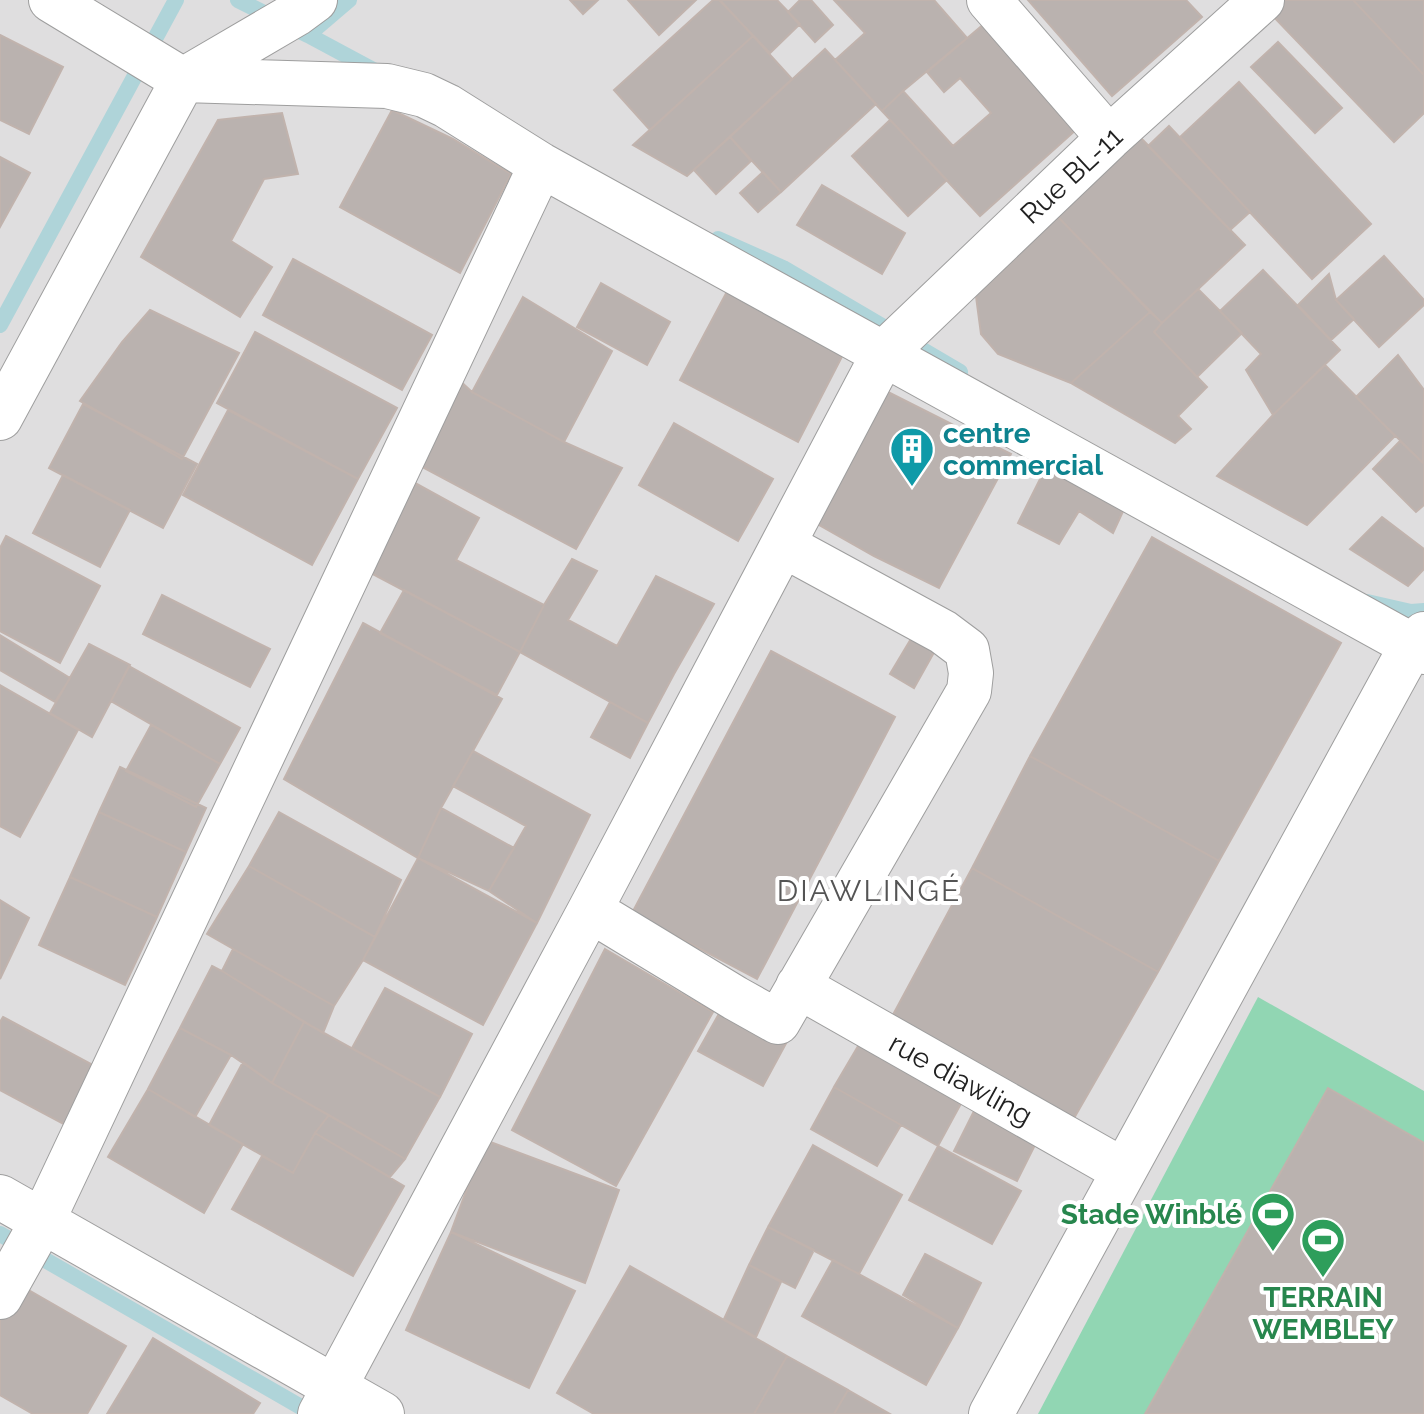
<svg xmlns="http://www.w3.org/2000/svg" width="1424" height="1414" viewBox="0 0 1424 1414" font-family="Raleway,sans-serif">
<rect width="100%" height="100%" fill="#f0ede9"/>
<path fill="#dfdedf" d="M0,0H1424V1414H0Z"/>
<path fill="#91d6b3" d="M1258,997L1424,1091V1414H1038Z"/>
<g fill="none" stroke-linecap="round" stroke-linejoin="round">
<path stroke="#afd4d9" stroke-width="16" d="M238,0L308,35L377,72
M308,35L349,0
M718,239L783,268L960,372
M0,325L176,0
M1367,602L1411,612L1424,611
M0,1234L313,1414"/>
</g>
<path fill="#bab2af" stroke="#c1b3ad" stroke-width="2" d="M570,0H598L583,14Z
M628,0H696L659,35Z
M713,0H720L753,36L650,130L614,90Z
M719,0H777L800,24L770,53Z
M800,0H811L833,25L815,42L788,12Z
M834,0H934L967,38L903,91L882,111L835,60L865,33Z
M1028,0H1186L1202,17L1112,96Z
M1279,0H1353L1424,75V113L1394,142L1268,11Z
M1353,0H1424V75Z
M984,24L1077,129L980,216L882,111L903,91L953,146L991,113L960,78L944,92L927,72Z
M0,35L63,67L29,134L0,120Z
M753,36L792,79L687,176L633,145Z
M1278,42L1342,108L1315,133L1251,67Z
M825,49L876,104L781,192L730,137Z
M1239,82L1371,224L1312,279L1180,137Z
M392,110L453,139L511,174L460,273L340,207Z
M282,113L298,174L264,179L231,241L272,267L240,317L141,257L218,120Z
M890,120L947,180L908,216L852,156Z
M1169,126L1250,212L1230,230L1148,146Z
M1139,136L1245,245L1162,323L1057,216Z
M730,137L751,161L716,194L694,170Z
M0,157L30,173L0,227Z
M763,172L781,192L758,212L740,193Z
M822,185L905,233L882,274L797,225Z
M1057,216L1150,312L1071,383L998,354L981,334L975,289Z
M1384,256L1424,300V305L1379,347L1336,300Z
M293,259L432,335L402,390L263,315Z
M1263,270L1340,350L1273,415L1246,370L1261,354L1220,311Z
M1329,274L1336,300L1354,319L1331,340L1298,305Z
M732,282L848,345L798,442L680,380Z
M601,283L670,322L647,365L577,327Z
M1198,289L1242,333L1197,377L1154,332L1162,323Z
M523,297L612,351L564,442L472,392Z
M150,310L239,353L182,459L80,401L122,342Z
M1150,312L1162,323L1154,332L1207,387L1178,416L1191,429L1175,443L1071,383Z
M255,332L397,408L358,479L217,403Z
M1398,355L1424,390L1423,463L1356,397Z
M1325,365L1395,436L1307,525L1217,476L1273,415Z
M457,378L472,392L564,442L622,468L576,549L413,462Z
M884,390L1011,454L939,588L874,556L814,522Z
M83,404L197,464L163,528L49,468Z
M228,410L358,479L312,565L183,495Z
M674,423L773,479L738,541L639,485Z
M1400,441L1424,464V505L1416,512L1373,469Z
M1047,465L1125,507L1113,533L1079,511L1059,544L1018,523Z
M63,475L130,510L100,567L33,533Z
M415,483L479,518L456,560L544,605L520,652L367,571Z
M1382,517L1424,549V569L1408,586L1350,549Z
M6,536L100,586L60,663L0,631V548Z
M1152,537L1341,643L1219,861L1030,756Z
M572,559L597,571L568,620L617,646L656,576L714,604L674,674L648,723L520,652L544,605Z
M404,590L520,652L497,695L380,633Z
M162,595L270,649L250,687L143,634Z
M363,623L502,699L441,808L418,858L284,779Z
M918,627L941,640L914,688L890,674Z
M0,635L70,678L55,702L0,670Z
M89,644L130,665L92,737L50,713Z
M771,651L895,717L757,979L632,913Z
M129,666L240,728L220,764L111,701Z
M0,685L78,730L20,837L0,826Z
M610,702L648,723L630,758L591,737Z
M151,725L220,764L196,807L126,771Z
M473,751L590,815L537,923L489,891L526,826L453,786Z
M1030,756L1219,861L1158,972L972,868Z
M120,767L206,808L186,852L99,812Z
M441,808L514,848L489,891L418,858Z
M99,812L186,852L157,917L70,877Z
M279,812L401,880L375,937L249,866Z
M418,858L537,923L483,1025L363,960Z
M249,866L375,937L363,960L334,1006L207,934Z
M972,868L1158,972L1073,1120L888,1024Z
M70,877L157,917L125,985L39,945Z
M0,900L29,918L0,979Z
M233,949L334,1006L323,1033L222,971Z
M605,949L713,1012L616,1186L512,1130Z
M212,966L222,971L304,1022L272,1083L231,1055L180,1028Z
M385,988L472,1034L440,1097L352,1048Z
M725,1003L789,1038L763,1086L698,1051Z
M3,1017L102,1070L71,1128L0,1090V1022Z
M304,1022L440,1097L405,1159L272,1083Z
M180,1028L231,1055L195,1117L148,1089Z
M861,1041L963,1100L938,1146L834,1087Z
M243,1062L272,1083L329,1115L315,1133L293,1173L209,1125Z
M834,1087L901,1125L877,1166L811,1129Z
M1328,1088L1424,1143V1414H1145Z
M148,1089L243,1144L204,1213L108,1157Z
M976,1107L1038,1139L1017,1181L954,1151Z
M329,1115L405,1159L390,1177L315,1133Z
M315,1133L404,1186L353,1276L232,1209L262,1156L293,1173Z
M485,1140L619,1190L585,1283L451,1232Z
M813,1145L902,1195L859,1274L768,1227Z
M938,1146L1021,1191L992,1244L909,1200Z
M768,1227L814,1250L795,1288L749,1265Z
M451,1232L575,1291L529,1388L406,1330Z
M925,1254L981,1283L958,1328L903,1295Z
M833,1260L958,1328L926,1385L802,1316Z
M749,1265L781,1282L756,1337L724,1319Z
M630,1266L787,1356L754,1414H594L557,1393Z
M13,1281L126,1346L87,1414H33L0,1395V1305Z
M153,1338L260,1403L253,1414H107Z
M787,1356L848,1390L834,1414H754Z
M848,1390L890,1414H834Z"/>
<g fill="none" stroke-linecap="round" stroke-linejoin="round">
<g stroke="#9e9e9e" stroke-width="46">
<path id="minor" d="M51,0L183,80L387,86L424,95L447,106L541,165L1424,652
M989,0L1109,138
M0,418L183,80L296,14L315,0
M590,910L735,998L778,1022L969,691L971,673L967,650L943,632L783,545
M798,986L1124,1171
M0,1197L382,1414
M0,1297L42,1222L541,165
M320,1414L590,910L884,353L1109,138L1262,0
M991,1414L1412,645L1424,634"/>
</g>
<use href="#minor" stroke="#fff" stroke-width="44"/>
</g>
<defs>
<g id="building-pin" transform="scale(2.3)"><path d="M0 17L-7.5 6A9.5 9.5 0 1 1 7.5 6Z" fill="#0f9aa8" stroke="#fff"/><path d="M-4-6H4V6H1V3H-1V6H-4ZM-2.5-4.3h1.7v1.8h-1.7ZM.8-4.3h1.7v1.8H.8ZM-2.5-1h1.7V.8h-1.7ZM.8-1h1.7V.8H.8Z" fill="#fff"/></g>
<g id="stadium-pin" transform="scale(2.3)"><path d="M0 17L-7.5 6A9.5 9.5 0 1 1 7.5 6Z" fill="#2e9e5b" stroke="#fff"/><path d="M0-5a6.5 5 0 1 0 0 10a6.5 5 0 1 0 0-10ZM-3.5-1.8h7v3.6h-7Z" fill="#fff"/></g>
</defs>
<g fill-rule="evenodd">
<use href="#building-pin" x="912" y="449"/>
<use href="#stadium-pin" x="1273" y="1214"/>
<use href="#stadium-pin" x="1323" y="1240"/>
</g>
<g text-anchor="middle" stroke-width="8" stroke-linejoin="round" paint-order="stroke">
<g font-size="28" fill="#212121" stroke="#fff">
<text transform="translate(1071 175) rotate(-43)" y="10">Rue BL-11</text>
<text transform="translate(961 1079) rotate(29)" y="10">rue diawling</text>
</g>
<g font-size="28" font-weight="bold" fill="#0d838f" stroke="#fff" text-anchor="start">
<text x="943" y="443">centre<tspan x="943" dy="32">commercial</tspan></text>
</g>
<g font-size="28" font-weight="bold" fill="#27864d" stroke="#fff" text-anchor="end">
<text x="1242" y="1224">Stade Winblé</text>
<text x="1323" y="1307" text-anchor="middle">TERRAIN<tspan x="1323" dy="32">WEMBLEY</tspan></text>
</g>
<g font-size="30" letter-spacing="2" fill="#545454" stroke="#fff">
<text x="869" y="901">DIAWLINGÉ</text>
</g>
</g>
</svg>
